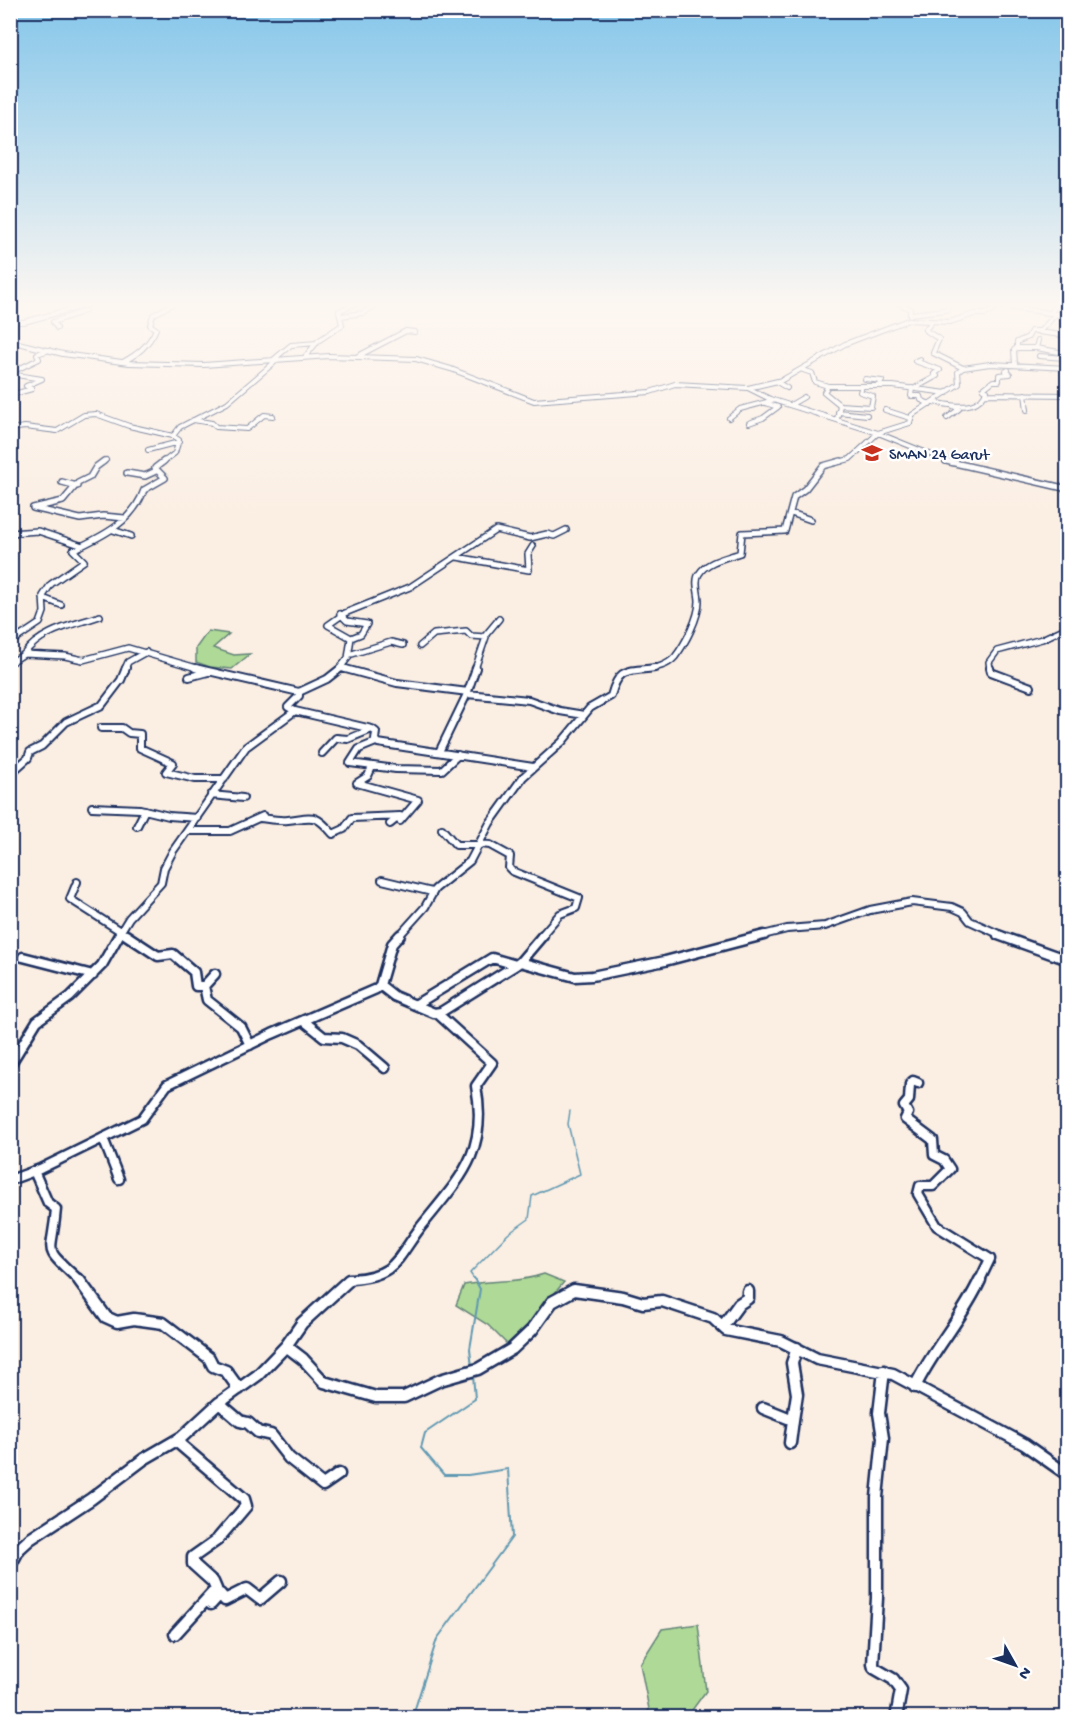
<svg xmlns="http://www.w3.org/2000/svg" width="1078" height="1728" viewBox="0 0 1078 1728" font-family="'Gochi Hand',sans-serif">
<rect width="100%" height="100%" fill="#fbeee2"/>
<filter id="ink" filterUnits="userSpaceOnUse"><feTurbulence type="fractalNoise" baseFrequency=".0167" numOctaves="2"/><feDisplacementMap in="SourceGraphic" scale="12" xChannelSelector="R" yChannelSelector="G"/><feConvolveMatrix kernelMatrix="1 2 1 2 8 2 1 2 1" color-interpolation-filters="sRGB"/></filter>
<g filter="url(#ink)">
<path fill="#aed996" stroke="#64847a" stroke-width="1.5" d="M208,631L229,634L213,648L234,655L250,654L232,669L210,667L196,662V648Z
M544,1274L564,1282L525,1328L512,1349L488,1325L456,1305L464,1285C491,1280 518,1283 544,1274Z
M698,1624L706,1691L687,1717H645L649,1709L640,1664L662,1629Z"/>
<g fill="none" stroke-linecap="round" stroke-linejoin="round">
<path stroke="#6199b3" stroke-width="1.5" d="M476,1282L470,1273L508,1234L529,1219L532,1196L580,1174L568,1124L570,1111"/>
<path stroke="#6199b3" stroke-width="2" d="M472,1367L470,1349L480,1289L475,1280
M412,1718L437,1639L512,1537L508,1469L468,1475H444L421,1448L425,1433L475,1399L473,1375"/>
<g stroke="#1b2f5e" stroke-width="6">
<path id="minor-far4" d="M251,302L253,304
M897,302L910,309V315
M971,302L995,305
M1051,312L1058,304L1065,307
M910,314L946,310L952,302
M1056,314L1068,316
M341,316L363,313L374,306L370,305
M10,322H24L97,302
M931,323L925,330L939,339L933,353L963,368L990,364L1068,368
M57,328L53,322L85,311
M1039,332L1068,336
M10,341L63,354L129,363L204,365L329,356L416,359L451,369L534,401L650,392L675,384L748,388L770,399L878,433L952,463
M1017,348H1036L1038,340
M1036,348L1065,353L1063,368
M358,356L406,331L415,332
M1039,356L1065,358
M305,357L318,341L342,325L339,311L359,302
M273,360L291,345L317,343
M123,362C138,354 149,345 156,329L150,325L153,315L176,302
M803,370L812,373L815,382L828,386
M10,373L39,359L37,354L49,350
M10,374L42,379L26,386L32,389L10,395
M865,379L882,381L879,385
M777,382L787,388
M748,388L782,380L845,344L908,320L950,322L974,314H986L995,308V305L1056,314L1040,331H1031L1028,337L1017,342V348L1014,350L1015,364
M912,388L911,396H920L921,400L930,404
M915,388L937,376L934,374L940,370L915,361L920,359
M985,393L987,391L983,389L993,381H999V375L1010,374L1006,371L1008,370
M1025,394L1027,410
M933,402C951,405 974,412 985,394L1068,395
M792,404L804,397
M840,405L871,407L873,396L860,392L862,386
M885,410L910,418
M838,412L867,415
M729,418L740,409L774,400
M947,418L959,409L951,405
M837,419L840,405L824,392L828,386H893L947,393
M193,420L212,423L216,427L247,429L264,415L273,416
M749,423L763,418L778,407L765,403
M10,429L25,427L57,431L84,415L96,414L129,426L173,436
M148,450L179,442
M102,463L106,460
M162,463L175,453L179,440L173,436L180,427L227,403L276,361
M835,463L850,459L878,433L910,423L912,415L959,384L958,372L963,368"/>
</g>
<g stroke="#1b2f5e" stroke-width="8">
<path id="minor-far3" d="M104,461L96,467L90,477L78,483L63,501L33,508L80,519L103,516L125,518
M946,461L1068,489
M127,473L145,476L156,471
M62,482L77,486
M791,513L811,520
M113,530L131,536
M10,533L38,531L80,545
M457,557L529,570L528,554L533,546
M43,598L61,605
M340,614L347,621L367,624L361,634L351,638
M484,637L499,619
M10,643L40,623L44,612L43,596L51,584L84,561L73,550C101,537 133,522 144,490L165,478L155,468L164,461
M420,646L434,634L466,631L471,636L486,637L475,669
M24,654C41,630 74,625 100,616
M352,654L391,642L403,645
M10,663L24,654L65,656L83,660L128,648L200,669
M342,668L347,669
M125,669L128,662L146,652
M339,669L348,658L351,638L328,625L345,613L410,587L496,530L530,538L547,534L554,536L566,530
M645,669C656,668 667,666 675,657C685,644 699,618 699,601C699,593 694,581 699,574C707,561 726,558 740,553L742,533L785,531L794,497L805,489L823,466L841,461
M990,669L989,662L997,651L1042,639L1068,627"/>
</g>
<g stroke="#1b2f5e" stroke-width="10">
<path id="minor-far2" d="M195,668L299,692V696L288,707L295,711
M342,668L397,683L468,692
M476,668L467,694L529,700L560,711L584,715
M990,668L991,672L1031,687
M189,677L208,672
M299,692L327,679L341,668
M101,728H122L129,733L140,734V748L173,763L166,772L195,779H224
M376,742L359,749L350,763L396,769L442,770L458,755
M439,752L467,694
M322,753L336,738L348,739L372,729
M372,767L368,776L357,783L418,800L400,821
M10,774L28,758L30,752L42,746L66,722L102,705L121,680L126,668
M211,795L243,798
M92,807L140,809L169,816L197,818
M260,818C269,819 279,821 288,820C314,817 315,813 333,834L344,829L352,818L400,816L390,824
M137,826L145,810
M442,829L456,845H480
M189,831H230L263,816
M481,844L490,845L510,856L509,868L512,871L579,898L576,908L560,914L541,936
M382,880L432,892
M77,882L70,899L128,936
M118,936L129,918L161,883L164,868L173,851L246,747L295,711L372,729L376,732L375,740L378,743L533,767
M399,936L425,907L435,889L470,861L490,823L523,777L562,742L590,708L611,696C619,666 627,672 655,668
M759,936L787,929L825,926L870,910L912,902L952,907L963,912L970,921L1003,936"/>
</g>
<g stroke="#1b2f5e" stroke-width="13">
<path id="minor-far1" d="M126,935L158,956L173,954L194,972L196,986H204
M998,935L1062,958L1068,957
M23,957L93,975
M520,962L543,935
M215,974L204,986L207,1000L241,1027L250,1045
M380,985L394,996L415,1005L492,958L516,965L520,962L575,977L592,976L665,961L764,935
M415,1005L434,1013L441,1012L516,965
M304,1021L324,1037L342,1038L358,1045L385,1068
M10,1065L37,1021L70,997L102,965L119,935
M918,1083L913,1081L910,1084L909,1100L904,1106L908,1113L905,1119L933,1140L934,1155L944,1160L950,1169L933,1186H920L918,1194L937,1226L990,1259L979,1282
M103,1138L119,1179
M34,1171L48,1203L56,1209C52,1259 40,1244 81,1282
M10,1180L40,1169L142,1119L167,1085L272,1034L376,989L380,985L392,944L400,935
M348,1282L351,1279C396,1276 396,1260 420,1228C458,1180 489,1154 476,1086L492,1063L437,1013"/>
</g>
<g stroke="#1b2f5e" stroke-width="15">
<path id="minor" d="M79,1280L106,1317L117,1322L134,1319L163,1323L209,1358L213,1366L226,1371L239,1389
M723,1326L739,1304L748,1298V1291
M286,1346L302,1323L349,1280
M884,1371L879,1413L883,1438L877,1497V1598L873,1664L874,1668L893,1679L901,1690L896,1718
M915,1387C933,1349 962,1319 980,1280
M763,1408L793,1420L797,1394L792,1363L797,1348
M790,1443L793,1420
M339,1474L323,1485L289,1458L271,1435L258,1432L248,1423L240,1421L219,1403L258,1375L286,1346L303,1359L324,1382L376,1397H404L440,1380L478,1369L512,1349L532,1330L552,1302L574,1290L623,1297L643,1303L662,1301L713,1318L726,1330L781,1341L817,1359L893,1374L1024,1444L1068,1475
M10,1566L19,1549L30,1539L91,1499L144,1459L182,1437L219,1403
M211,1604L220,1594L225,1600L247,1589L260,1599L281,1581
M175,1634L216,1589L213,1582L193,1564V1557L217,1540L246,1506L244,1499L176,1441"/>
</g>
<use href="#minor-far4" stroke="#fff" stroke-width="4"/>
<use href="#minor-far3" stroke="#fff" stroke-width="5"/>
<use href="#minor-far2" stroke="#fff" stroke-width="6"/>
<use href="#minor-far1" stroke="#fff" stroke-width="8"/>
<use href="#minor" stroke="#fff" stroke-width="10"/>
</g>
</g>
<linearGradient id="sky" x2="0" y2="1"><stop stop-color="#85c6ea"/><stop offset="0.56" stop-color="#fdf7f2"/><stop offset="1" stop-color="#fdf7f2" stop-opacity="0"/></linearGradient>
<rect width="1078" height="544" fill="url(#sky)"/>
<defs>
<g id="school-bare" transform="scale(1.62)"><path d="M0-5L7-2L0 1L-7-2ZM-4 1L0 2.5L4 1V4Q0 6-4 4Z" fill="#c8321e" stroke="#fff" stroke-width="2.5" paint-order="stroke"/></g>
</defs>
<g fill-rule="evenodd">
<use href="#school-bare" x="872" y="453"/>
</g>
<g text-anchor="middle" stroke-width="5" stroke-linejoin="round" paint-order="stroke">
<g font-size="16" fill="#1b2f5e" stroke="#fff" text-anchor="start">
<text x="889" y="459">SMAN 24 Garut</text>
</g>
</g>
<rect width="1078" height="1728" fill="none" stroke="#fff" stroke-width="36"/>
<rect x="18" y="18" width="1042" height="1692" fill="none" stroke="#1b2f5e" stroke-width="2" filter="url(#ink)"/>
<g transform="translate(1015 1665) rotate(130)" stroke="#ffffff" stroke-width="4.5" paint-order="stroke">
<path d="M0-4.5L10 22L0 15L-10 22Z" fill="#1b2f5e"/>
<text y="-9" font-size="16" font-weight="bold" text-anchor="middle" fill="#1b2f5e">N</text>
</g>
</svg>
